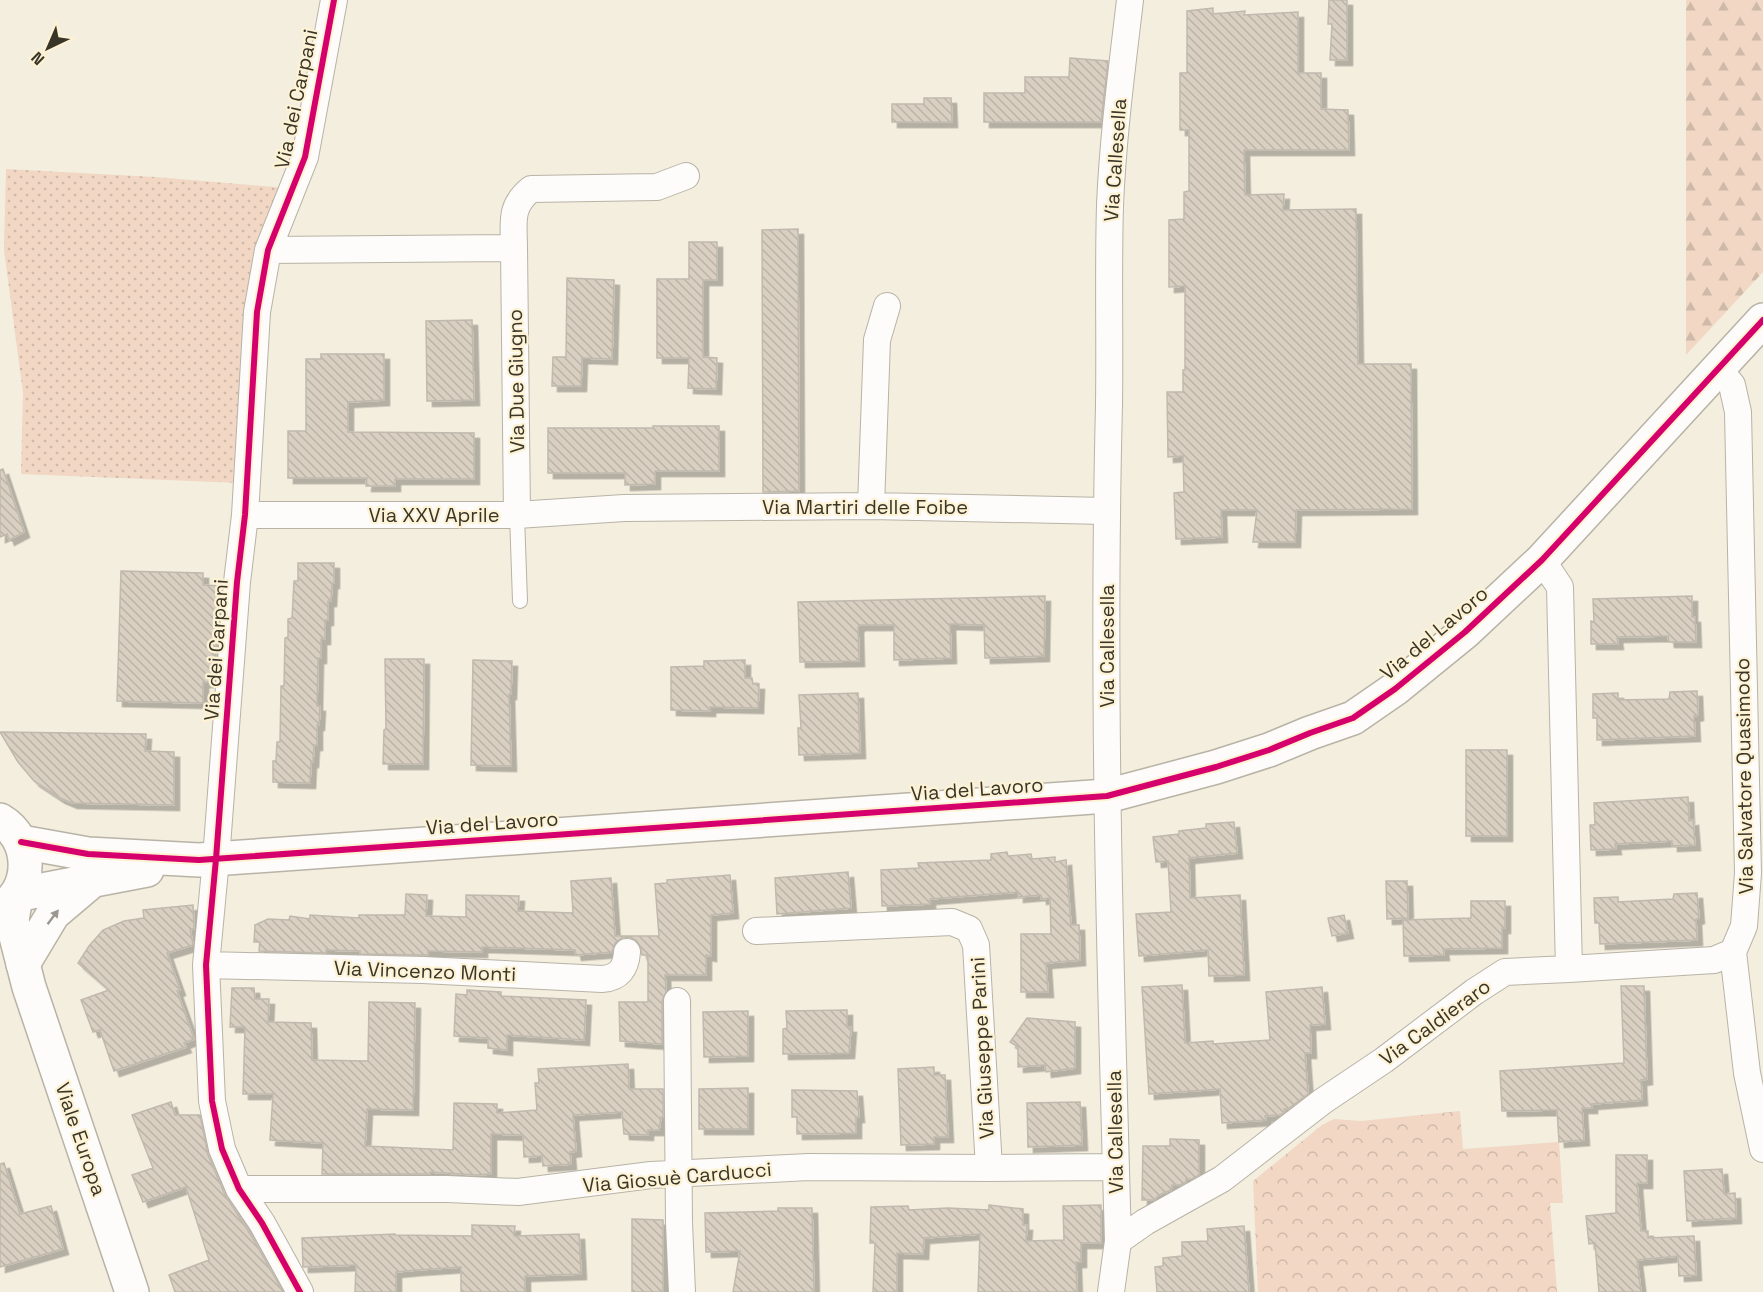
<svg xmlns="http://www.w3.org/2000/svg" width="1763" height="1292" viewBox="0 0 1763 1292" font-family="'Space Grotesk',sans-serif">
<defs>
<pattern id="grass-dots" width="8" height="8" patternUnits="userSpaceOnUse" patternTransform="scale(1.5)"><rect width="8" height="8" fill="#f1d7c4"/><path d="M2 2h.1M6 6h.1" fill="none" stroke="#cfb9a8" stroke-width="1.8" stroke-linecap="round"/></pattern>
<pattern id="forest-firs" width="22" height="20" patternUnits="userSpaceOnUse" patternTransform="scale(1.5)"><rect width="22" height="20" fill="#f1d7c4"/><path d="M5 1l3.5 6h-7zM16 11l3.5 6h-7z" fill="#cfb9a8"/></pattern>
<pattern id="park-crowns" width="20" height="18" patternUnits="userSpaceOnUse" patternTransform="scale(1.5)"><rect width="20" height="18" fill="#f1d7c4"/><path d="M2 6a3 3 0 1 1 6 0M12 15a3 3 0 1 1 6 0" fill="none" stroke="#cfb9a8"/></pattern>
<pattern id="building-back-hatch" width="6" height="6" patternUnits="userSpaceOnUse" patternTransform="scale(1.5)"><rect width="6" height="6" fill="#dad0c2"/><path d="M-1 5l2 2M0 0l6 6M5-1l2 2" fill="none" stroke="#bcb3a7"/></pattern>
<filter id="shadow"><feDropShadow dx="5.5" dy="5.5" stdDeviation="0" flood-color="#0004"/></filter>
</defs>
<rect width="100%" height="100%" fill="#f4eede"/>
<path fill="url(#grass-dots)" d="M6,169L155,177L287,188L240,483L21,474L23,393L4,250Z"/>
<path fill="url(#forest-firs)" d="M1686,0H1763V272L1686,355Z"/>
<path fill="url(#park-crowns)" d="M1460,1111L1463,1149L1559,1142L1563,1203H1550L1557,1292H1258L1253,1181L1322,1125L1334,1119L1361,1121Z"/>
<path fill="url(#building-back-hatch)" stroke="#c0b9ae" stroke-width="1.5" filter="url(#shadow)" d="M1329,0H1347V60H1330L1332,24H1328Z
M1213,8V14L1245,11L1244,15L1298,12V73H1321V109L1348,110L1349,150H1244L1245,195L1284,194L1283,210L1356,209L1358,364H1411L1412,509L1296,510L1295,542H1253L1257,510H1221L1222,537L1176,539L1174,493L1184,492L1183,456L1168,457L1167,392H1183V370H1185V286L1169,287V220L1184,219V192L1189,191V130H1180V73H1187V11Z
M1070,58L1108,61L1101,122H984V93H1025V77H1069Z
M924,98H951L952,122H892V104H924Z
M798,229L799,491L763,492L762,230Z
M689,242H717V280H703V357L717,358L716,389L688,388L689,358H657V279H689Z
M567,278L614,280L612,359L582,358L581,386H552L553,357H566Z
M472,320L474,400L427,401L426,321Z
M321,354H384V400L348,402V432L474,433V479H395V486H366L367,478H288V431H306V359H321Z
M653,426H719V471H655V484L625,485V473H548V428H653Z
M3,469L24,532L9,540L7,534L0,537V470Z
M298,563H334V583H332L331,601H328V620H325V639H321V658H318L317,706H320L319,725H317V745H314L313,762H311L310,783L273,782V761H276L277,742H280L281,686H284L285,638L288,637V619L292,618L294,581H298Z
M121,571L203,573V585L220,586L214,682H203V703L117,701Z
M1045,596L1044,656L985,658L984,625L950,624L951,658L894,660V625H860L858,627L859,661L800,662L798,602Z
M1692,596V617H1695L1696,642H1669L1668,636L1617,637L1618,644H1591V621L1594,622L1593,599Z
M385,659H424L423,764H383L384,730L386,729Z
M473,660L512,661L511,694H509L511,766L471,765Z
M745,660V678H752L753,684H759L758,708L710,707V711L671,710V667L704,666V661Z
M1697,691L1698,715L1694,716L1695,736L1597,740V718H1593V694L1618,693V700L1669,699L1670,692Z
M858,693L860,753L799,755L798,728H801L799,695Z
M0,732L146,734L145,751L174,752V805L72,803L60,798L34,781L18,762Z
M1466,750H1507V836H1466Z
M1688,797L1689,821L1693,820L1695,845L1672,846V841L1615,844L1616,849L1591,850L1590,825H1595L1594,803Z
M1234,822L1237,853L1189,858L1190,898L1240,895L1244,975L1209,976L1208,950L1139,956L1136,914L1171,912L1168,861L1156,862L1153,837L1179,834V831L1206,828V824Z
M1007,852L1008,856L1031,854L1032,859L1055,857V862L1066,860L1071,925H1079L1080,960L1046,963L1048,992H1021V934H1051L1050,898L1041,899V895L1018,897V892L930,899V904L882,906L881,870L919,868L918,863L991,860V854Z
M848,872L851,908L777,914L775,878Z
M730,875L733,913L711,915V956L706,955V975H665L666,992L662,1001V1044L620,1041L619,1002H648V955H642L640,946L636,940L629,937L622,938L615,943L612,952L576,955L575,950L482,947V952L428,951V955L360,954V951L326,950V953L259,951L260,942H254L255,925L268,919L289,920L290,916L310,919V915L359,918V915H405L406,894L427,895L426,916L466,917V895L519,896L518,911L573,913L571,881L611,878L615,936H659L655,884L667,883V880Z
M1386,881H1407L1408,918L1387,919Z
M1697,893L1699,918L1696,919L1697,940L1600,944L1599,923H1595L1594,898L1618,897V902L1673,899L1674,894Z
M1471,901H1505V928H1502V948L1443,949L1444,955L1404,956L1403,920L1471,918Z
M193,905L194,929H190L193,945L167,953L180,990L177,991L194,1039L184,1043L186,1047L114,1071L100,1030L93,1032L81,1000L109,990L78,963L89,946L103,930L124,921L144,918L143,910Z
M1344,915L1348,933L1332,936L1328,918Z
M1182,985L1185,1043L1213,1041V1044L1270,1040L1266,992L1322,987L1325,1024L1310,1025L1311,1053H1305L1308,1094L1288,1109H1284L1285,1112L1280,1115L1265,1116L1266,1120L1222,1123L1220,1089L1149,1094L1142,987Z
M1621,986H1644L1647,1079L1641,1080L1642,1100L1592,1104V1108H1582L1584,1140L1559,1142L1557,1110L1502,1111L1500,1071L1624,1063Z
M232,988H254L255,999H269L268,1022L311,1023L312,1060L368,1061L369,1002L415,1003L413,1110L367,1109L365,1146L453,1150L454,1103L497,1104V1113L537,1110L535,1083H539L538,1069L628,1064L629,1089H663V1117H661L659,1130H648V1135L624,1134L622,1112L573,1115L576,1151L570,1152L571,1164L543,1166L542,1156L524,1157L523,1135L491,1134V1174L476,1175L430,1172V1174H322L323,1143L270,1140L273,1094H243L245,1027H230Z
M467,990L501,992V996L586,1000L584,1040L507,1035V1050L488,1048V1038L454,1036L456,994L467,995Z
M847,1010V1027H851L849,1053L783,1054V1029L787,1028L786,1011Z
M748,1011V1056L704,1057L703,1012Z
M1027,1018L1075,1022V1068L1046,1072L1045,1065L1018,1067V1047L1010,1042Z
M934,1067V1075H945L948,1137H934V1144L901,1145L898,1069Z
M748,1088V1129H699V1089Z
M792,1090L857,1091L859,1117H856V1133L797,1134V1117H792Z
M171,1102L175,1115H200L208,1155L225,1195L252,1237L283,1292H175L169,1275L209,1260L186,1187L143,1202L132,1175L153,1168L132,1115Z
M1080,1102L1082,1145L1028,1147L1027,1103Z
M1170,1139L1199,1140V1175L1192,1179H1186V1182L1180,1185H1172L1171,1190L1159,1195L1154,1200H1142L1143,1146H1170Z
M1616,1155H1647V1183H1637L1641,1231H1648V1238L1694,1236L1696,1275L1679,1276L1678,1256L1637,1260L1641,1292H1599L1595,1243L1589,1244L1586,1216L1616,1213Z
M4,1163L20,1214L51,1206L63,1249L0,1267V1164Z
M1722,1169L1724,1194L1735,1193L1736,1218L1687,1221L1684,1171Z
M989,1205L1023,1209V1225H1027L1026,1241L1064,1240L1063,1206L1101,1205V1243H1081V1262H1076L1077,1292H978L980,1234L924,1238L923,1254L897,1253V1292H873L875,1243H870L871,1207L908,1206L909,1210L948,1208L989,1210Z
M778,1208H812L814,1292H733L740,1251L706,1252L705,1213L778,1211Z
M632,1219L663,1220V1292H632Z
M472,1225L515,1226L514,1236L579,1234L581,1274L525,1276V1292H461V1267L417,1270L396,1272V1292H355L356,1265L303,1267L302,1238L395,1234V1235L472,1236Z
M1244,1226L1249,1292H1157L1155,1267L1163,1266V1258L1182,1256V1242L1208,1241L1207,1229Z"/>
<g fill="none" stroke-linecap="round" stroke-linejoin="round">
<g stroke="#b8b3a6" stroke-width="16">
<path id="service" d="M517,515L520,601"/>
</g>
<g stroke="#b8b3a6" stroke-width="28">
<path id="minor" d="M268,250L514,248
M1718,368L1732,385L1738,412L1748,873L1744,926L1733,952L1747,1073L1763,1149
M871,506L877,340L887,306
M245,515H517L624,508L871,506L1106,511
M517,515L514,248C514,222 509,207 531,189L657,187L686,176
M756,931L952,922L969,929L976,945L989,1168
M206,965L423,970L602,979C619,978 626,968 627,952
M1569,969L1714,960L1733,952
M677,1001L679,1223L682,1292
M239,1189H447L518,1192L651,1175L809,1167L989,1168L1116,1167
M1118,1241L1145,1222L1222,1179L1323,1101L1384,1060L1474,992L1505,972L1569,969L1560,587L1542,560
M300,1292L262,1223L239,1189L222,1149L212,1101L206,965L216,859L237,582L245,515L257,312L268,250L305,157L334,0
M1111,1292L1118,1241C1110,962 1102,683 1109,405C1110,338 1108,271 1110,205C1113,136 1122,68 1130,0"/>
</g>
<g stroke="#b8b3a6" stroke-width="36">
<path id="tertiary" d="M21,842L88,854L199,860L1107,796L1216,767L1269,750L1310,733L1353,718L1395,689L1465,632L1542,560L1763,320
M16,895L147,870
M23,964L53,914L92,881"/>
</g>
<g stroke="#b8b3a6" stroke-width="36">
<path id="secondary" d="M0,820C33,839 34,890 0,909
M16,895L12,921L29,987L132,1292"/>
</g>
<use href="#service" stroke="#fdfcfa" stroke-width="14"/>
<use href="#minor" stroke="#fdfcfa" stroke-width="26"/>
<use href="#tertiary" stroke="#fdfcfa" stroke-width="33"/>
<use href="#secondary" stroke="#fdfcfa" stroke-width="33"/>
<g stroke="#fef2d4" stroke-width="10">
<path id="cycleway" d="M21,842L88,854L199,860L1107,796L1216,767L1269,750L1310,733L1353,718L1395,689L1465,632L1542,560L1763,320
M300,1292L262,1223L239,1189L222,1149L212,1101L206,965L216,859L237,582L245,515L257,312L268,250L305,157L334,0"/>
</g>
<use href="#cycleway" stroke="#d6006c" stroke-width="6"/>
</g>
<defs><path id="oneway-solid" d="M-6-.8H1V-3.2L6.5 0L1 3.2V.8H-6Z" transform="scale(1.5)"/></defs>
<use fill="#9b9892" href="#oneway-solid" transform="translate(53 917) rotate(-53)"/>
<g text-anchor="middle" stroke-width="4.5" stroke-linejoin="round" paint-order="stroke">
<g font-size="20" fill="#393529" stroke="#fef2d4">
<text transform="translate(296 99) rotate(-78)" y="7">Via dei Carpani</text>
<text transform="translate(1115 160) rotate(-86)" y="7">Via Callesella</text>
<text transform="translate(516 381) rotate(-91)" y="7">Via Due Giugno</text>
<text x="865" y="514">Via Martiri delle Foibe</text>
<text x="434" y="522">Via XXV Aprile</text>
<text transform="translate(1434 633) rotate(-40)" y="7">Via del Lavoro</text>
<text transform="translate(1107 646) rotate(-90)" y="7">Via Callesella</text>
<text transform="translate(216 650) rotate(-86)" y="7">Via dei Carpani</text>
<text transform="translate(1744 776) rotate(-91)" y="7">Via Salvatore Quasimodo</text>
<text transform="translate(977 789) rotate(-4)" y="7">Via del Lavoro</text>
<text transform="translate(492 823) rotate(-4)" y="7">Via del Lavoro</text>
<text transform="translate(425 971) rotate(2)" y="7">Via Vincenzo Monti</text>
<text transform="translate(1435 1022) rotate(-36)" y="7">Via Caldieraro</text>
<text transform="translate(982 1048) rotate(-93)" y="7">Via Giuseppe Parini</text>
<text transform="translate(1115 1132) rotate(-91)" y="7">Via Callesella</text>
<text transform="translate(81 1139) rotate(71)" y="7">Viale Europa</text>
<text transform="translate(677 1177) rotate(-5)" y="7">Via Giosuè Carducci</text>
</g>
</g>
<g transform="translate(48 48) rotate(224)" stroke="#fef2d4" stroke-width="4.5" paint-order="stroke">
<path d="M0-4.5L10 22L0 15L-10 22Z" fill="#393529"/>
<text y="-9" font-size="16" font-weight="bold" text-anchor="middle" fill="#393529">N</text>
</g>
</svg>
